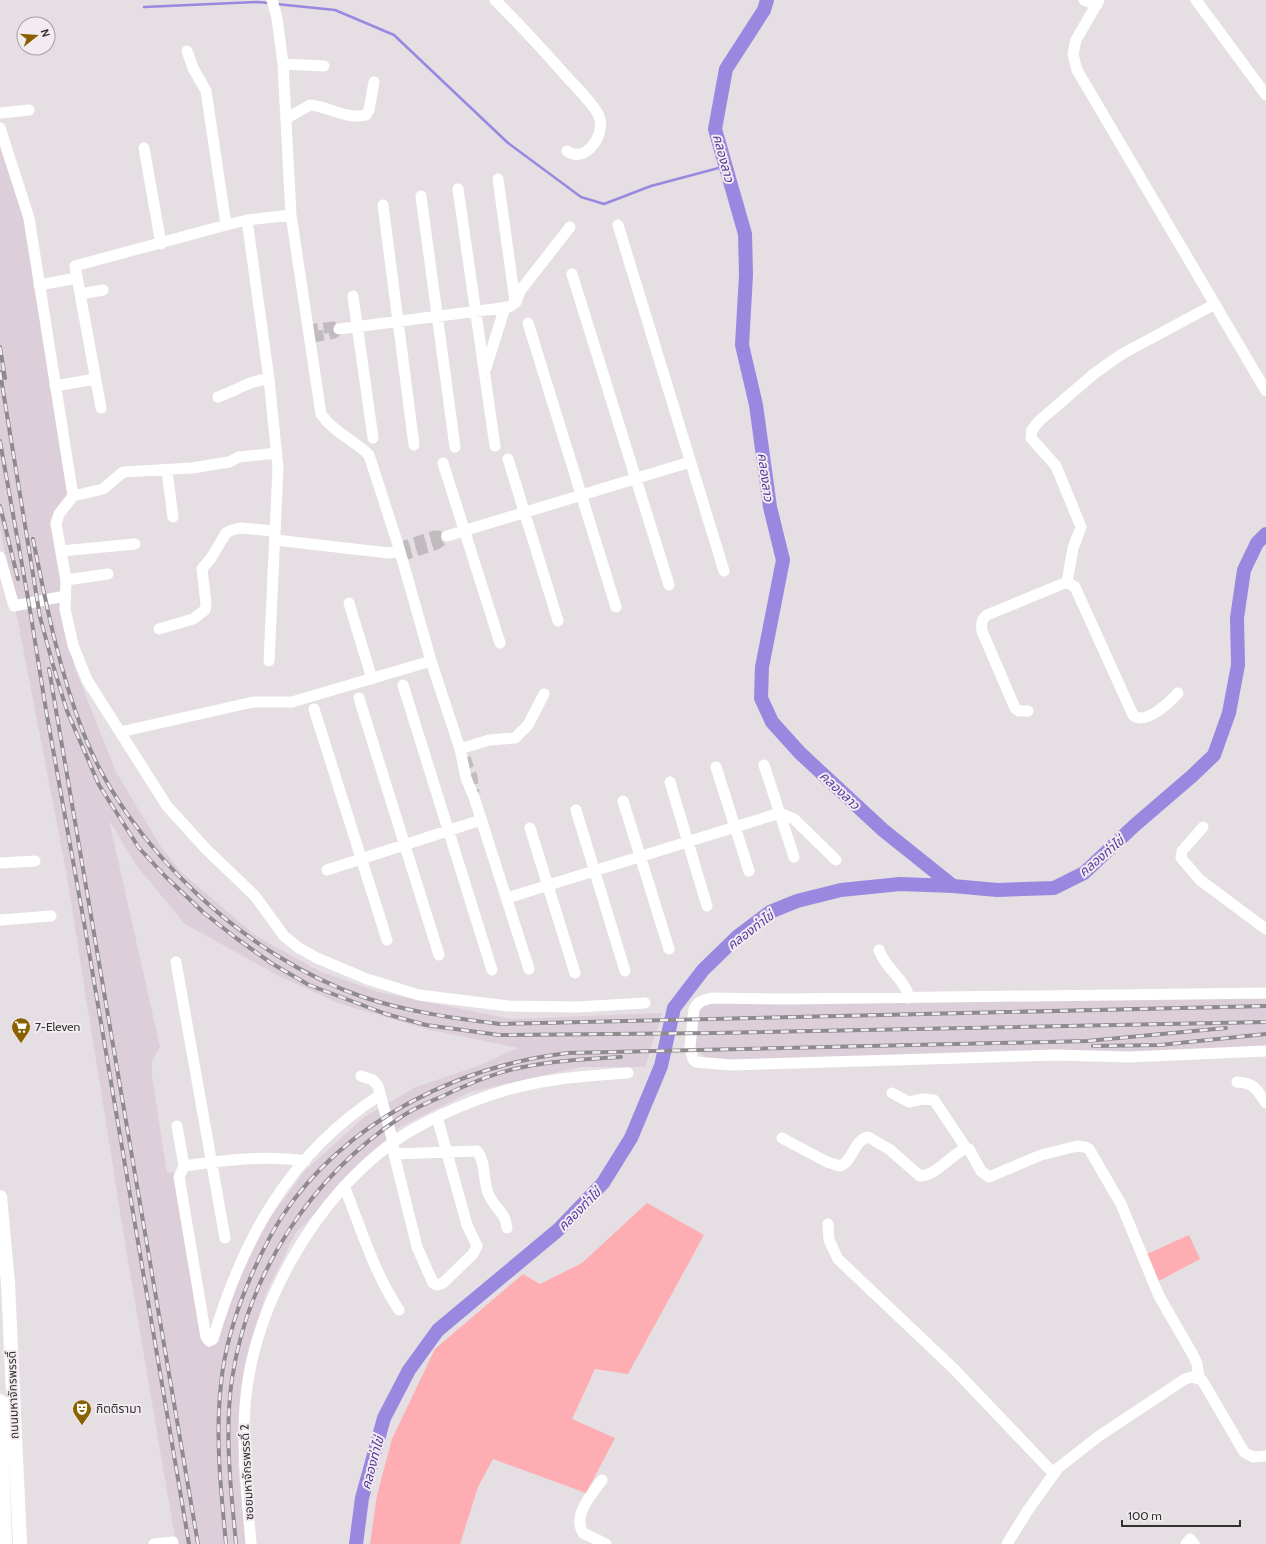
<svg xmlns="http://www.w3.org/2000/svg" width="1266" height="1544" viewBox="0 0 1266 1544" font-family="Cabin,'Noto Sans Thai',sans-serif">
<rect width="100%" height="100%" fill="#e5dee3"/>
<path fill="#dccfd9" fill-rule="evenodd" d="M0,141L21,206L68,494L50,520L74,666L116,772L161,847L181,872L256,936L319,971L378,992L511,1019L662,1013L645,1067H581L470,1092L400,1127L367,1158L295,1234L266,1293L244,1367L238,1466L246,1544H176L126,1249L66,871L0,528ZM109,820L136,865L185,924L281,977L338,1003L430,1030L518,1048L478,1066L416,1087L363,1118L305,1171L260,1231L231,1298L215,1347L175,1172L167,1173L152,1076V1061L160,1047Z
M1266,999V1051L708,1060L694,1046L698,1013L703,1006L717,1002Z"/>
<path fill="#feaeb2" d="M647,1203L704,1235L628,1374L595,1369L572,1419L615,1438L586,1493L493,1459L478,1487L460,1544H370L377,1495L392,1439L435,1349L523,1274L540,1284L582,1263Z
M1189,1235L1200,1259L1157,1282L1147,1254Z"/>
<g fill="none" stroke-linecap="round" stroke-linejoin="round">
<path stroke="#9888e0" stroke-width="2.5" d="M276,4L335,10L394,35L508,143L581,197L604,204L651,186L726,166
M144,7L257,2L269,3"/>
<path stroke="#9888e0" stroke-width="14" d="M767,0L764,10L726,69L715,129L745,234L746,275L742,345L756,405L770,507L783,560L762,667L761,698L772,722L800,753L883,830L953,886
M356,1544L362,1498L384,1418L409,1370L438,1330L558,1230L603,1183L631,1138L661,1066L674,1008L703,970L738,936L770,912L797,901L841,890L900,884L953,886L997,890L1054,888L1084,873L1135,825L1192,776L1214,755L1229,713L1238,665L1237,618L1244,570L1257,543L1266,534"/>
<path stroke="#c1bbc0" stroke-width="11" stroke-dasharray="11 5.5" stroke-linecap="butt" d="M307,330L334,327L339,329L334,333L309,338
M399,548L435,536H447
M401,556L437,544L447,536
M465,758L472,777L474,793"/>
<path stroke="#fff" stroke-width="11" d="M272,0L277,18L283,64L291,215L321,414C333,432 354,440 369,455L399,548L431,661L460,749L466,778L475,800L529,969
M495,0C520,25 543,50 566,76C577,88 590,100 598,114C608,132 586,165 567,151
M1084,0L1097,5
M1099,0L1076,40L1073,54L1077,70L1266,391
M1196,0L1266,95
M187,51L193,68L206,91L226,225
M283,64L324,66
M0,113L29,110
M287,118L310,105C328,106 346,120 366,115L369,110L374,82
M0,128L29,218L73,496L59,514L56,524L66,580L65,609L73,645L87,680L167,806L206,849L255,896L284,936L299,948L317,958L367,979L419,995L508,1006L577,1007L645,1003
M144,148L161,244
M498,179L515,301
M458,189L495,446
M421,196L455,447
M383,205L414,445
M247,220L269,379L278,468L269,661
M618,225L724,571
M572,274L669,585
M39,285L77,278
M80,294L103,290
M353,296L373,438
M528,323L616,607
M339,329L509,307L516,302L520,291L570,227
M486,368L505,307
M55,386L95,379
M218,397C236,391 250,380 269,379
M101,408L75,266L226,225L247,220L291,215
M508,459L558,621
M443,463L500,643
M167,471L173,517
M73,496L103,489L123,472L192,468L229,462L239,457L277,453
M447,536L690,462
M275,540L389,553L399,551
M61,551L135,544
M0,557L14,606L65,596
M66,580L108,574
M1067,582L1073,548L1081,527L1056,466L1031,438L1032,430L1039,421L1095,373L1122,354L1215,304
M1067,582L1075,587L1133,715C1145,726 1170,702 1178,693
M349,603L372,679
M159,629L193,619L205,610L206,604L202,569L211,558L226,533L232,530L240,528L275,531
M403,685L492,970
M359,698L439,955
M314,709L387,940
M1028,711H1019L1015,708L982,631C981,624 981,620 987,615L1067,582
M120,732L253,702H292L431,661
M460,749L489,740L515,738L528,725L544,694
M764,765L794,857
M716,767L749,871
M670,782L707,906
M623,801L669,949
M576,810L625,971
M1203,827L1182,851L1181,858L1200,880L1266,929
M530,828L575,973
M0,863L35,861
M327,870L481,820
M507,898L780,813L794,819L836,860
M0,920L51,916
M879,950C885,969 905,978 909,998
M176,962L225,1238
M1266,993L788,999L712,998C704,1000 698,1001 694,1009L690,1047L693,1059L696,1062L731,1065L1056,1055L1129,1057L1266,1051
M361,1076L373,1080L378,1086L393,1142L394,1154L417,1247L433,1283L437,1285L443,1283L473,1254L477,1246L467,1225L437,1117
M1237,1082C1255,1083 1256,1089 1266,1103
M892,1093L909,1102L923,1099L934,1100L966,1148
M177,1126L184,1166
M782,1138L827,1162L840,1166C853,1161 854,1140 868,1137L889,1149L920,1176C937,1175 951,1155 966,1148L969,1149L981,1171L989,1177L1041,1155L1077,1146L1085,1147L1089,1149L1121,1204L1159,1296L1193,1355L1197,1364L1199,1378
M394,1154L477,1151C486,1162 483,1180 488,1193C493,1207 506,1212 507,1228
M305,1161C266,1155 224,1160 184,1166L179,1177L206,1337L209,1341L213,1339C243,1238 290,1153 380,1095
M344,1186C361,1228 374,1273 399,1310
M828,1224L829,1240L838,1259L955,1370L1054,1474
M602,1480C592,1494 572,1515 583,1533L606,1544
M154,1544L173,1542
M251,1544C247,1492 240,1439 247,1387C260,1295 318,1198 392,1143C419,1123 465,1103 497,1093C539,1079 584,1076 628,1073
M1007,1544L1028,1510L1058,1468L1099,1436L1185,1379L1192,1377L1202,1380L1244,1452L1253,1457L1266,1456
M1186,1544L1190,1539L1194,1544"/>
<path stroke="#fff" stroke-width="14" d="M0,1197L8,1283L20,1544
M0,1401L5,1544"/>
<g stroke="#8f8a8d" stroke-width="4">
<path id="rail" d="M0,347L5,378
M0,372L40,617L53,665L67,711L99,785L139,848L166,877L204,913L236,938L271,963L309,985L386,1014L426,1025L499,1035L714,1033L1266,1022
M0,441L29,604L46,710L85,928L189,1544
M0,506L18,579
M33,539C46,604 59,670 83,732C127,847 247,958 363,997C408,1012 453,1018 500,1024L1266,1006
M49,669L198,1544
M1093,1046L1160,1045L1266,1034
M226,1544C221,1491 215,1437 221,1384C224,1352 234,1318 246,1288C256,1264 268,1238 283,1215C346,1121 458,1066 568,1053L1087,1041L1226,1028
M236,1544C231,1489 224,1434 232,1379C248,1272 312,1176 401,1117C414,1108 429,1102 443,1096C466,1085 489,1075 514,1069C549,1061 585,1059 621,1057"/>
</g>
<use href="#rail" stroke="#f2ebf0" stroke-width="2.5" stroke-dasharray="8" stroke-linecap="butt"/>
</g>
<defs>
<g id="supermarket-pin" transform="scale(1)"><path d="M0 17L-7.5 6A9.5 9.5 0 1 1 7.5 6Z" fill="#896100" stroke="#f2ebf0"/><path d="M-6-5.5h2.5l.6 2H6L4.5 2H-2.5L-4.4-4H-6ZM-1.5 3.2a1.3 1.3 0 1 0 .1 0ZM3 3.2a1.3 1.3 0 1 0 .1 0Z" fill="#fff"/></g>
<g id="theatre-pin" transform="scale(1)"><path d="M0 17L-7.5 6A9.5 9.5 0 1 1 7.5 6Z" fill="#896100" stroke="#f2ebf0"/><path d="M-5-5.5Q0-4 5-5.5V0Q5 5 0 6Q-5 5-5 0ZM-3.3-2.5H-1v1.5H-3.3ZM1-2.5H3.3v1.5H1ZM-2.8 1Q0 5.5 2.8 1Z" fill="#fff"/></g>
</defs>
<g fill-rule="evenodd">
<use href="#supermarket-pin" x="21" y="1027"/>
<use href="#theatre-pin" x="82" y="1409"/>
</g>
<g text-anchor="middle" stroke-width="4" stroke-linejoin="round" paint-order="stroke">
<g font-size="12" fill="#333032" stroke="#f2ebf0" text-anchor="start">
<text x="35" y="1031">7-Eleven</text>
<text x="96" y="1413">กิตติรามา</text>
</g>
<g font-size="12" fill="#333032" stroke="#f2ebf0">
<text transform="translate(13 1395) rotate(-92)" y="4">ถนนมหาจักรพรรดิ์</text>
<text transform="translate(247 1472) rotate(-93)" y="4">ซอยมหาจักรพรรดิ์ 2</text>
</g>
<g font-size="13" font-style="italic" fill="#54379e" stroke="#f2ebf0">
<text transform="translate(724 158) rotate(75)" y="5">คลองลาว</text>
<text transform="translate(766 477) rotate(82)" y="5">คลองลาว</text>
<text transform="translate(840 790) rotate(43)" y="5">คลองลาว</text>
<text transform="translate(1101 856) rotate(-40)" y="5">คลองท่าไข่</text>
<text transform="translate(750 930) rotate(-37)" y="5">คลองท่าไข่</text>
<text transform="translate(579 1209) rotate(-45)" y="5">คลองท่าไข่</text>
<text transform="translate(372 1463) rotate(-75)" y="5">คลองท่าไข่</text>
</g>
</g>
<g transform="translate(36 36) rotate(73)"><circle r="19" fill="#f2ebf0" stroke="#a6a0a4"/>
<path d="M0-3L7 15L0 10L-7 15Z" fill="#896100"/>
<text y="-6" font-size="11" font-weight="bold" text-anchor="middle" fill="#333032">N</text>
</g>
<path d="M1122 1520v6h118v-6" fill="none" stroke="#333032" stroke-width="2"/>
<text x="1128" y="1520" font-size="12" fill="#333032" stroke="#f2ebf0" stroke-width="3" paint-order="stroke">100 m</text>
</svg>
